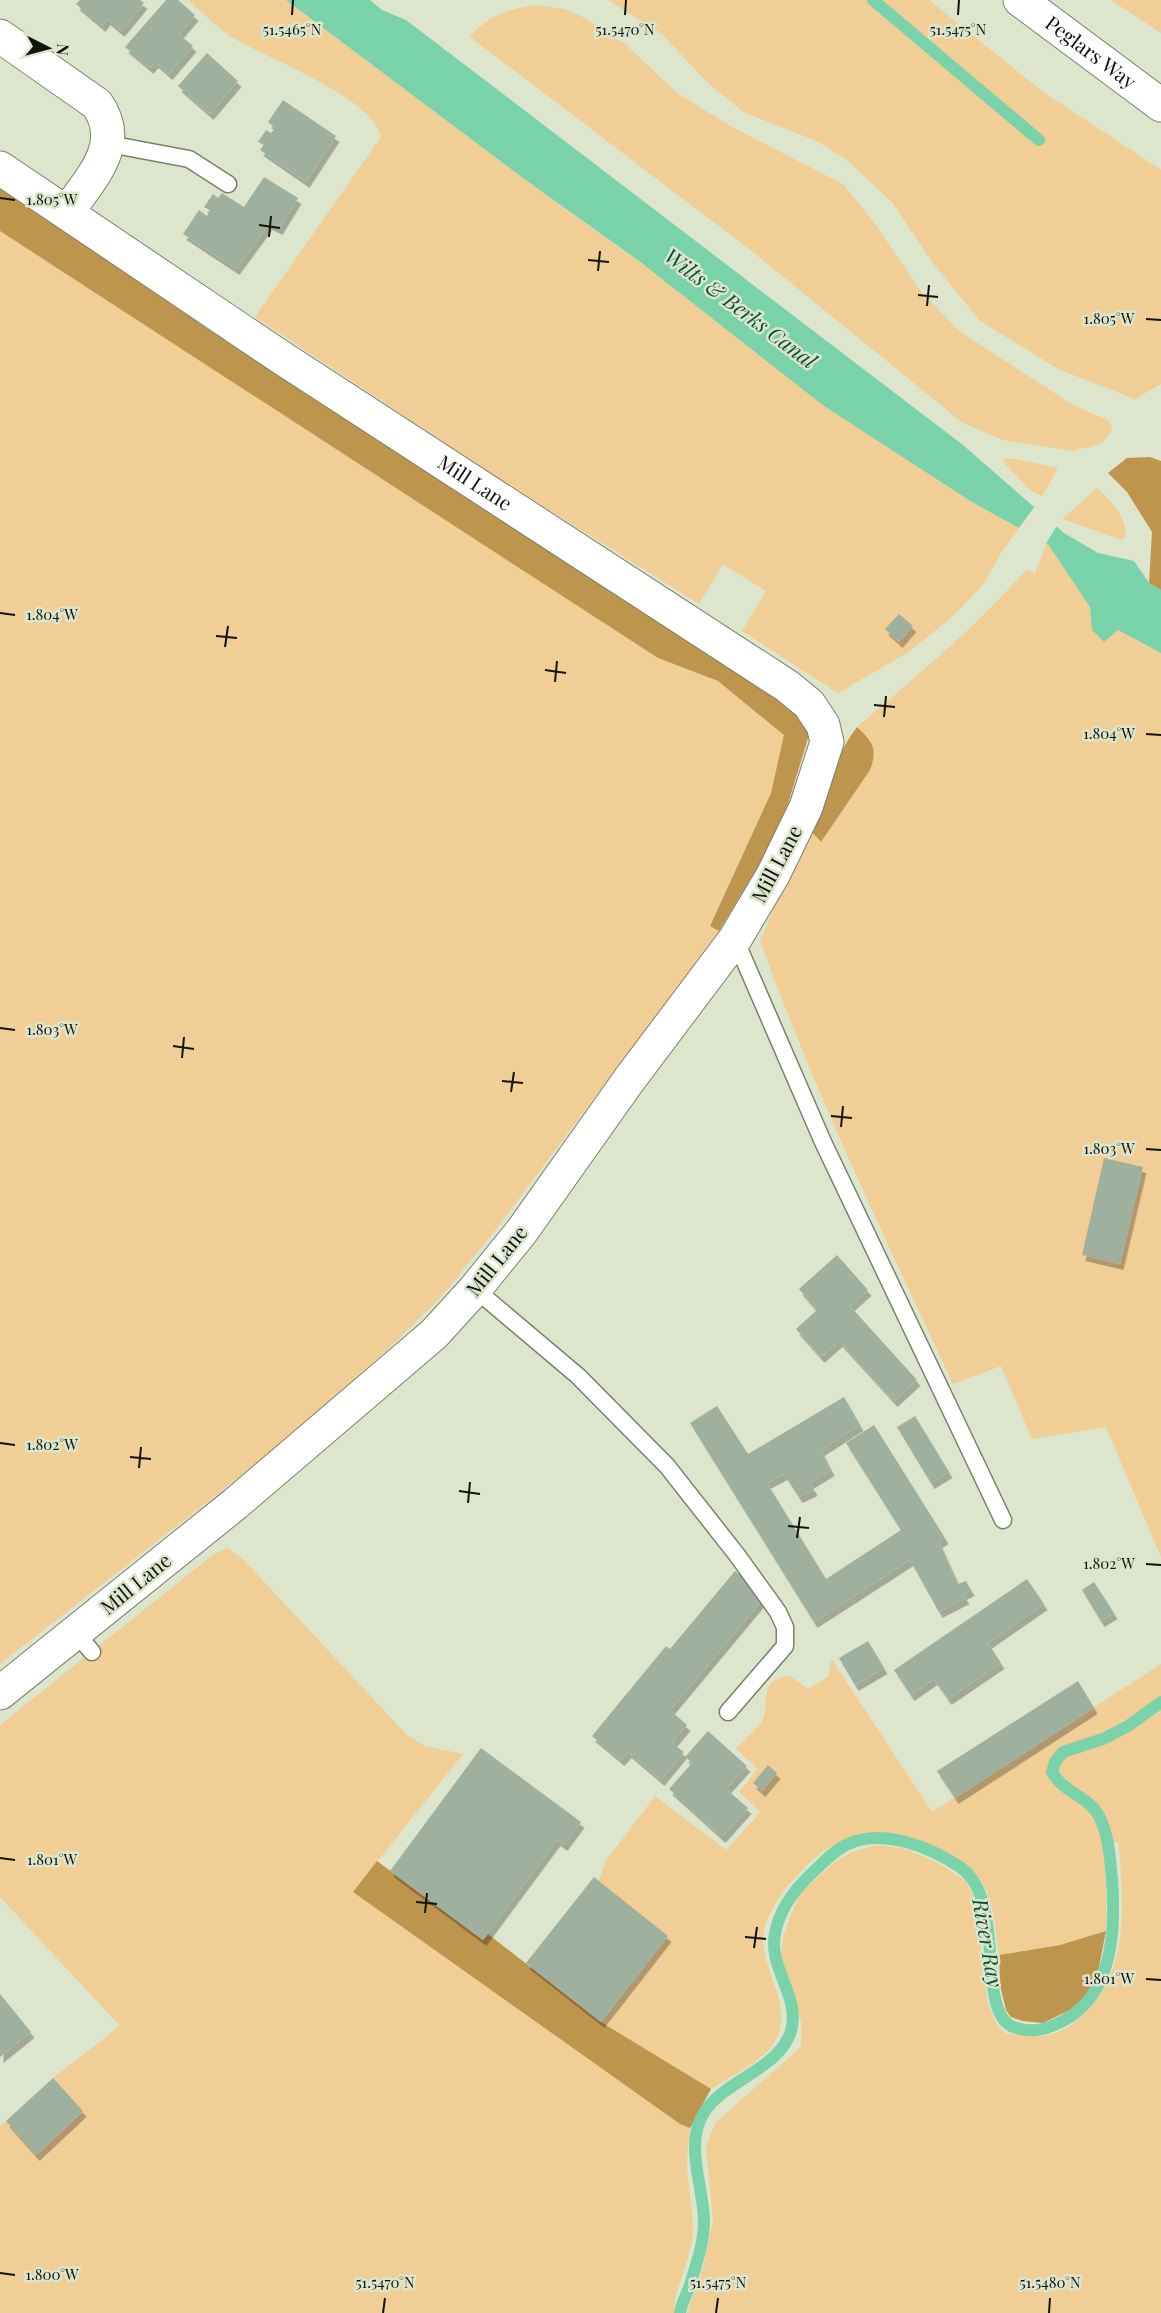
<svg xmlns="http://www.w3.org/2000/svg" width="1161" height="2313" viewBox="0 0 1161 2313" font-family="'Playfair Display',serif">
<defs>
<filter id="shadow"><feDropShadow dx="3.5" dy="6" stdDeviation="0" flood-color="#0004"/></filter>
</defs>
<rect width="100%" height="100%" fill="#dde5cd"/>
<path fill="#f0ce95" d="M188,0H286L527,181L972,502L1020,527L1001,553L983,585L951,618L907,653L838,693L742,631L766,591L723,564L699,604L495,476L255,317L381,137C372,96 266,59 230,36C215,26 202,12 188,0Z
M608,0H929L1042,91L1161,170V384L1135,399L1058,369L979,320L932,262L892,202L848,161L819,142L743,112L706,81L662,34Z
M1111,0H1161V33Z
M537,5L564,9L581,16L625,44L677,93L732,127L843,184L875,224L922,293L959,331L1070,403L1110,422L1112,430L1102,443L1073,451L1003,440L963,423L749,249L470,37C488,15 509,9 537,5Z
M0,230L658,658L718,681L785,735L771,793L710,925L719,931L497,1228L441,1297L387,1350L266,1456L0,1664Z
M1003,459H1015L1058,468L1042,496L1031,491L1005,464Z
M1097,488C1111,501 1126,516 1126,537L1122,540L1062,519Z
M1047,542L1090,607L1092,630L1104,642L1118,630L1161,653V1557L1106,1427L1032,1439L1001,1366L953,1384C885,1238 815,1093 760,941L821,796L812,832L821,842L870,770L875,753L868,738L857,727C916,677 976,627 1027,569L1035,574Z
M227,1548L241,1557L407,1735L425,1746L463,1754L353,1892L680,2124L690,2128C689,2140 687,2153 687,2165C688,2191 695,2215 692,2240C689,2264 673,2292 674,2313H0V2126L6,2121L37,2154L83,2112L53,2078L120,2026L0,1897V1725L214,1554Z
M831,1658L932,1812L1161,1664V2313H687L704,2265L713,2220L706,2147L715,2123L801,2047V2021L781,1956L783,1938L791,1914L801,1892L835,1862L852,1852L878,1845L905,1849L936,1862L965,1880L975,1898L988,2004L996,2023L1005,2033C1041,2040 1063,2037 1088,2010C1131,1964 1122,1900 1119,1842L1102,1843L1106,1883V1931L1060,1945L999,1955C995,1929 994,1893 975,1873C970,1868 962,1865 956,1861C916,1837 870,1822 828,1848C814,1856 802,1871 791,1882C780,1894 763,1922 763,1938C763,1973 793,2005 776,2040C767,2059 729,2077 711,2089L601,2022L668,1936L599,1881L605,1862L655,1796L726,1850L761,1812L739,1792L758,1769L736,1749C744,1740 755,1731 762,1721C771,1706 756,1678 790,1676L808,1689L829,1676Z"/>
<path fill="#be954d" d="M0,187L789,704L809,735L780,830L719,931L710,926L771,793L784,735L718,681L658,658L0,231Z
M1150,457L1161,461V590L1149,583L1152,532L1127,492L1108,473L1127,458Z
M857,727C873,742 878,749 870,770L821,842L812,832C821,795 834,758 857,727Z
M377,1861L483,1940L488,1934L601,2022L711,2089L690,2128L680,2124L353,1892Z
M1106,1931L1098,1972L1089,1991L1076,2007L1043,2023L1022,2021L1011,2017L1006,2010L1000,1985L999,1955L1060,1945Z"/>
<path fill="#7ad2aa" d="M286,0H370L382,10L406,20L963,445L1064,533L1098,553L1134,561L1149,583L1161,590V653L1118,630L1104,642L1092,630L1090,607L1048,544L972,502L824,406L639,261L527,181Z"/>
<path fill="#dde5cd" d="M1035,506L1058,524L1045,545L1018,529Z"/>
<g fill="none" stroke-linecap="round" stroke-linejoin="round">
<path stroke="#7ad2aa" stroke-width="12" d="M873,0L1039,140
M680,2313C681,2303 687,2295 690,2285C696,2265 704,2243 704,2222C704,2186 683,2144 705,2111C726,2080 780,2068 791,2031C801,1997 768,1968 775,1934C779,1910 794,1890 811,1874C823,1863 834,1850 848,1844C883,1828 930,1847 960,1867C1007,1899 976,2007 1011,2026C1024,2032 1039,2031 1052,2026C1113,2003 1116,1934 1112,1879C1110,1859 1109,1839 1101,1820C1091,1796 1065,1795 1052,1772L1055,1762L1063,1752L1103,1739L1128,1726L1161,1702"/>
</g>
<path fill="#9fb19e" filter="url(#shadow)" d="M80,0H140L144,3L121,31L107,19L102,26L76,4Z
M166,0H178L195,15L179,34L193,46L169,74L155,62L150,68L125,47Z
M207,53L238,81L210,114L178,86Z
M283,100L336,136L306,182L260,150L264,145L258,142L266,130L271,133L275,128L268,122Z
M264,177L298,198L279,229L269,224L236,269L183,234L199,210L207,216L210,210L204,207L213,194L218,198L222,193L244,207Z
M899,614L913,626L899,642L885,629Z
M1104,1158L1143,1167L1120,1264L1082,1255Z
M837,1255L868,1290L850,1306L917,1380L894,1401L839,1341L821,1357L796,1329L817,1310L799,1289Z
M844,1397L860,1425L821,1450L831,1470L810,1483L814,1490L799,1497L784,1474L767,1483L826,1579L901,1530L846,1443L874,1425L945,1538L939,1542L958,1584L966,1581L971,1590L963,1594L966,1598L939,1612L910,1560L814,1622L690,1423L717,1406L748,1454Z
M915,1416L949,1472L931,1483L897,1427Z
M735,1571L765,1596L670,1710L687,1725L672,1743L684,1752L661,1780L628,1752L621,1760L592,1736L666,1646L670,1649Z
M1027,1579L1044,1604L988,1643L1001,1663L948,1699L934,1679L911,1695L894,1670Z
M1094,1582L1114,1613L1101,1621L1082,1590Z
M868,1641L884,1668L855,1685L839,1658Z
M1078,1681L1094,1708L955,1798L937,1771Z
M708,1731L747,1766L726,1789L748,1808L722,1837L669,1789L692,1763L685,1757Z
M481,1748L581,1822L564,1845L557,1840L483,1940L390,1871Z
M768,1765L777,1773L762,1791L753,1783Z
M594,1877L668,1936L601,2022L526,1963Z
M0,1994L31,2032L0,2057Z
M53,2078L83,2111L36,2155L6,2121Z"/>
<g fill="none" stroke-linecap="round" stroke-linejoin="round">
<g stroke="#7a816b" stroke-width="19">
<path id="lane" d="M109,144L189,159L228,184
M735,939L823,1142L1003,1520
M475,1289L578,1376L667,1466L737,1555L778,1612L785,1627V1646L728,1712
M75,1632L92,1652"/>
</g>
<g stroke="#7a816b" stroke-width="35">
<g id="street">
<path d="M0,36L97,104C126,145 90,178 67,213"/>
<path id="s1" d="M0,168L279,356L787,686L809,704L823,725L827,742L806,807L773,875L735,939L629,1080L522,1231L475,1289L434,1334L235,1504L0,1693"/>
</g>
</g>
<g stroke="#7a816b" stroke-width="35">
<g id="secondary">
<path id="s2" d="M1020,0L1161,105"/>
</g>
</g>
<use href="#lane" stroke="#fff" stroke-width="16"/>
<use href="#street" stroke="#fff" stroke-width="33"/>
<use href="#secondary" stroke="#fff" stroke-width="33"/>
</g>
<path fill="none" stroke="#11140c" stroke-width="2" d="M292,15L293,0M625,15L626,0M958,15L959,0M0,198L15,200M259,225L280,228M269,237L271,216M588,260L609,262M598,271L600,251M918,295L938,297M927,306L929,285M1146,319L1161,320M0,613L15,615M216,636L237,638M225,647L228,626M545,670L566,673M555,682L557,661M874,705L895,707M884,717L886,696M1146,734L1161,735M0,1028L15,1030M173,1046L194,1049M182,1058L184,1037M502,1081L523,1083M511,1092L514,1072M831,1116L852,1118M841,1127L843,1106M1146,1149L1161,1150M0,1443L15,1445M130,1457L151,1459M139,1468L141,1447M459,1491L480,1494M468,1503L470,1482M788,1526L809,1528M797,1538L800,1517M1146,1564L1161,1565M0,1858L15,1860M416,1902L437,1904M425,1913L427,1893M745,1937L766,1939M754,1948L757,1927M1146,1979L1161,1980M0,2273L15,2275M383,2313L385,2298M716,2313L718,2298M1049,2313L1050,2298"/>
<g text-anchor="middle" stroke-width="5" stroke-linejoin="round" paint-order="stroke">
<g font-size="20" fill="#11140c" stroke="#dde5cd">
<text dy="7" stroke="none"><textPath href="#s2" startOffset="88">Peglars Way</textPath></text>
<text dy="7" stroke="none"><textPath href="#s1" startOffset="570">Mill Lane</textPath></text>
<text transform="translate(777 864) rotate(-62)" y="7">Mill Lane</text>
<text transform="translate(497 1261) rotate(-51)" y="7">Mill Lane</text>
<text transform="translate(136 1584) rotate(-39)" y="7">Mill Lane</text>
</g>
<g font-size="21" font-style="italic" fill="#075137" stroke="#dde5cd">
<text transform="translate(740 309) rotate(37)" y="7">Wilts &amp; Berks Canal</text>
<text transform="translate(987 1943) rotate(80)" y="7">River Ray</text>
</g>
</g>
<g font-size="15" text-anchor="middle" fill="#11140c" stroke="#dde5cd" stroke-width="5" stroke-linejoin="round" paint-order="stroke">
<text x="292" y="35">51.5465°N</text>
<text x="625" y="35">51.5470°N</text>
<text x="958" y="35">51.5475°N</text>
<text x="52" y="205">1.805°W</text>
<text x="1109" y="324">1.805°W</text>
<text x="52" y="620">1.804°W</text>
<text x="1109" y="739">1.804°W</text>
<text x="52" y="1035">1.803°W</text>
<text x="1109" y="1154">1.803°W</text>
<text x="52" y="1450">1.802°W</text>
<text x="1109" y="1569">1.802°W</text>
<text x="52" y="1865">1.801°W</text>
<text x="1109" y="1984">1.801°W</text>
<text x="52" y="2280">1.800°W</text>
<text x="385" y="2288">51.5470°N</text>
<text x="718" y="2288">51.5475°N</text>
<text x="1050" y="2288">51.5480°N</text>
</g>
<g transform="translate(48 48) rotate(96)" stroke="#dde5cd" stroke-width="4.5" paint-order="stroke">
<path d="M0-4.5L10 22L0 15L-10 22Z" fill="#11140c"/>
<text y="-9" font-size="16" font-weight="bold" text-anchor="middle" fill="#11140c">N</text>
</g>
</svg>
